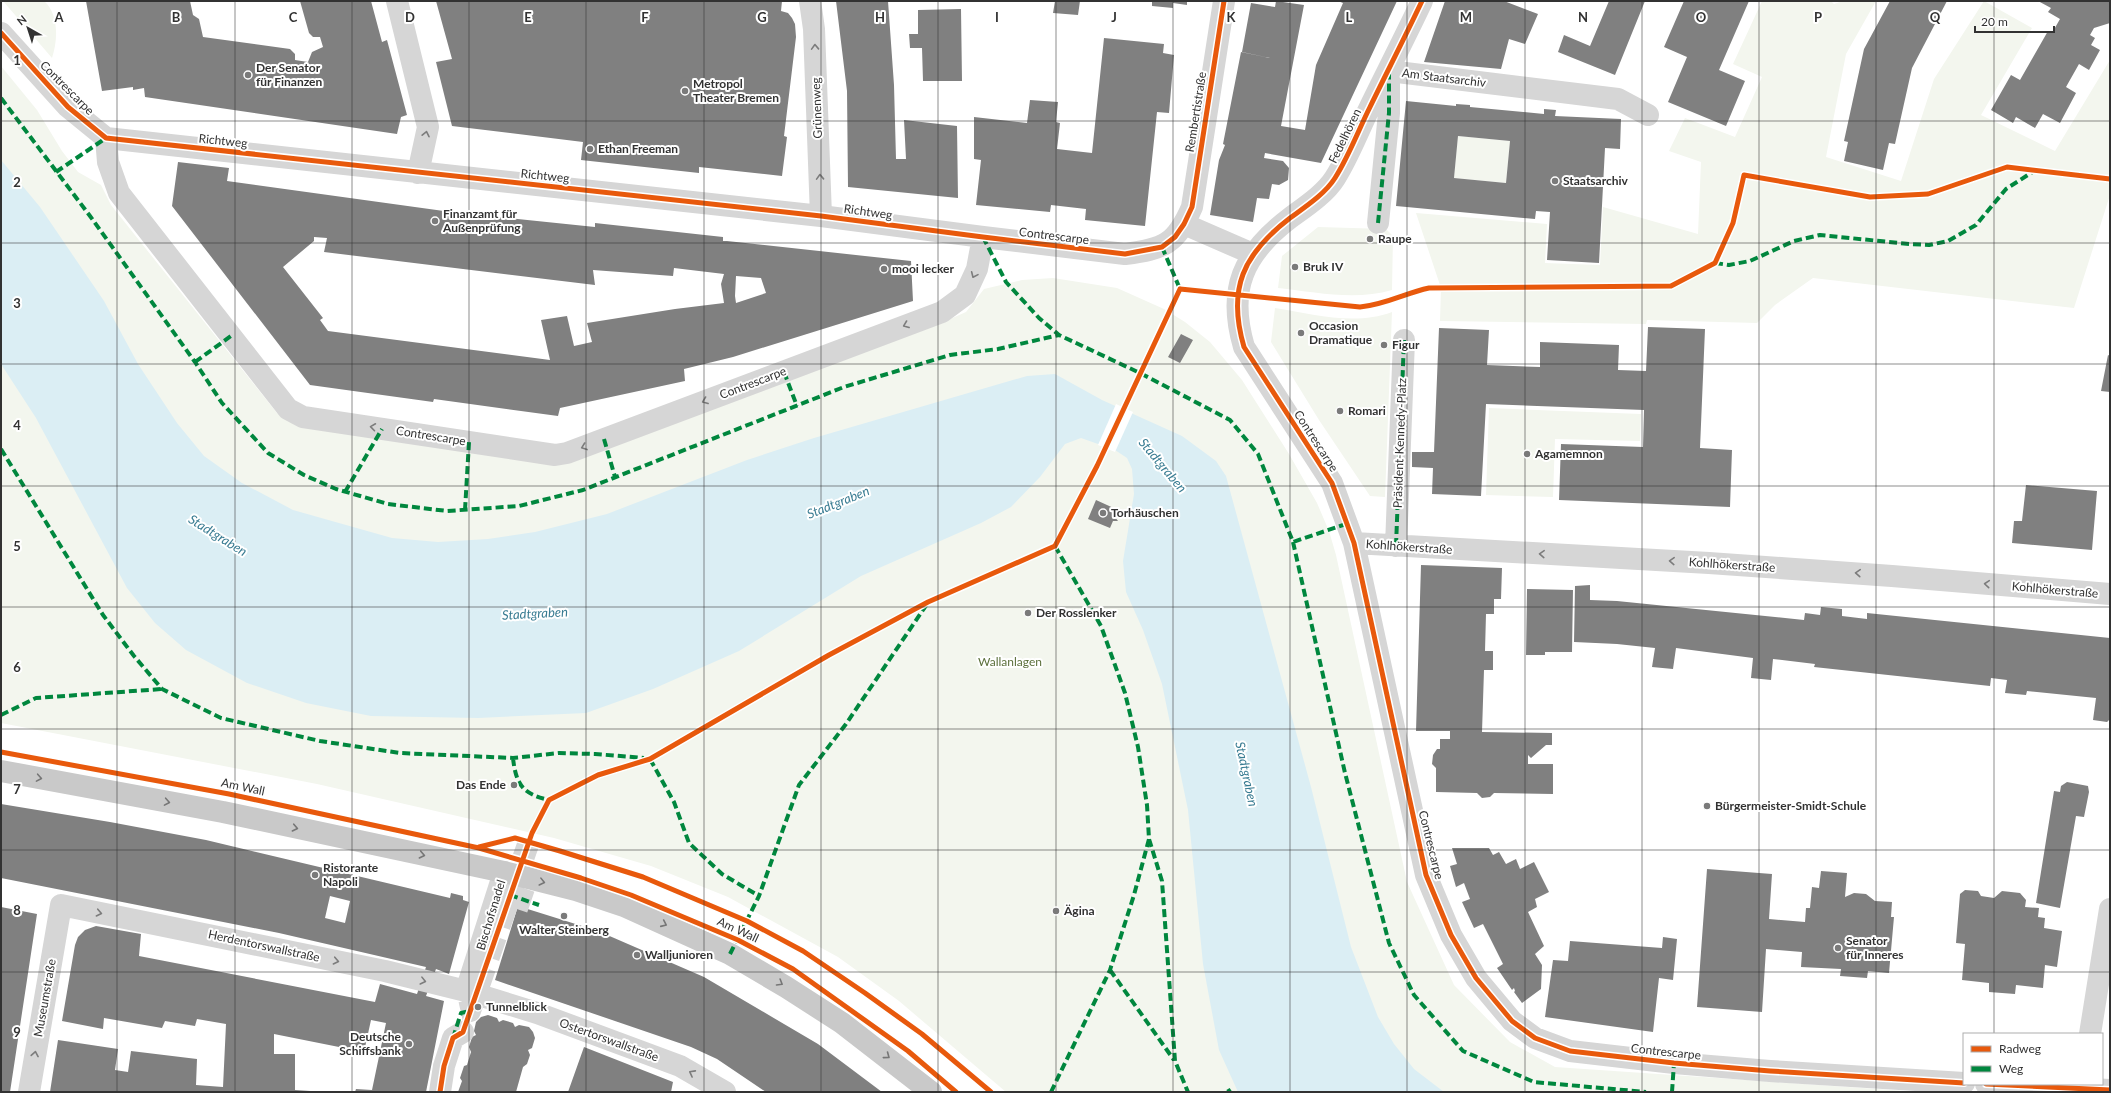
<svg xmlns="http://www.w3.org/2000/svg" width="2111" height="1093" viewBox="0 0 2111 1093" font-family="Lato,sans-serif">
<rect width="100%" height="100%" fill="#fff"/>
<path fill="#f3f6ee" d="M3,1H44C59,14 58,40 52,58Z
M1762,1H1831L1834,4L1843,1H1876L1846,54L1826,157L1901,181L1934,79L1984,1L2032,28L1981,115L2055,151L2110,60V195L2074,308L1813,278L1775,305L1757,323L1647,320L1646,324L1440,321L1441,288L1416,213L1547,224L1545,263L1600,265L1603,207L1698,234L1701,162L1669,151L1685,118L1735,137L1762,77L1733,64Z
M1,66L37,110L62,151L78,172L101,185L111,205L277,413L303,425L518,459L941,323L966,312L984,289L1022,280L1053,278L1117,288L1164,309L1185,322L1210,342L1242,380L1289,454L1317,503L1329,531L1336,555L1407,882L1454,985L1510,1042L1555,1067L1921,1092H1006L899,1001L838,957L728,897L651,866L554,838L317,784L1,723Z
M1458,136L1510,141L1506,183L1454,178Z
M1318,227L1386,229L1393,236L1392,290C1355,301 1315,292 1278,288L1282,256Z
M1275,308C1312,314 1355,326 1392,312L1385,497L1370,496L1319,420L1271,342Z
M1489,408L1641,414L1640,441L1555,439L1553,497L1486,495Z"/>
<path fill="#dbeef4" d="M1,160L40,207L104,301L138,364L177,423L204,456L242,483L293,510L392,538L438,542L488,539L535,532L607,514L747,460L814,438L1027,376L1055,374L1102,400L1182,436L1216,461L1226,476L1311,787L1351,947L1378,1017L1394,1044L1414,1069L1444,1092H1238L1219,1050L1203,964L1188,810L1162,684L1143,630L1126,592L1123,561L1134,494L1132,469L1127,458L1115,450L1081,438L1065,444L1040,477L1011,507L981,523L861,576L739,651L653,689L586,713L478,718L371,716L306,703L247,683L186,650L155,623L127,588L36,418L1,364Z"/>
<path fill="#fff" d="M1116,404L1133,412L1115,452L1098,445Z"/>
<path fill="#808080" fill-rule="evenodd" d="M86,1H190L193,15L199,19L203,37L290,49L295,54V60L308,62L312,52L323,47L320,37H313L309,33L300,1H371L382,42L387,40L407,115L401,117L397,134L145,97L144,88L133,90V87L102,91Z
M436,1H782L781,11L788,13L792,18L795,24L796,37L784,136L787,137L782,176L699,167V173L581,160L583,142L452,126L436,62L452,59Z
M836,1H888L894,85L896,159H906L904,120L957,126L958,198L848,187L847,91Z
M1055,1H1080L1078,15L1053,13Z
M1152,1H1187V5L1173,3V8L1152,6Z
M1276,1L1304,5L1281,126L1305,130L1316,65L1343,3L1338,1H1397L1321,163L1265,153L1264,158L1283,161L1289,168L1288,180L1279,185L1272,184L1269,199L1257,198L1253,222L1210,215L1219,160L1225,145L1223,144L1241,52L1270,58L1242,52L1251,3L1275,7Z
M1445,1H1504L1538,14L1525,44L1509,39L1501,69L1424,62Z
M1609,1H1645L1615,75L1558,52L1564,35L1590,46Z
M1684,1H1749L1719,70L1745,81L1726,126L1668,102L1687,57L1664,47Z
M1890,1H1947L1912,68L1895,144L1889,143L1883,170L1844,161L1848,142L1844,141L1864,49Z
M2038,1H2110V23L2094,28L2090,35L2095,38L2091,45L2100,50L2089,70L2079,64L2066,87L2076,93L2060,123L2043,114L2035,128L2016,117L2013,123L1991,110L2011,75L2020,80L2048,31L2052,33L2060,19L2048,12L2051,8Z
M961,9L962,81H923L922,48H910L909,34H918V10Z
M1104,38L1164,44L1163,53L1174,55L1169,113L1157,112L1145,226L1085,220L1086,209L1051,205L1050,212L976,205L981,160L974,159V117L1027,123L1030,100L1058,102L1056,122L1060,123L1057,149L1092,153Z
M1406,101L1456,106V104L1470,105V107L1544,114V109L1556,110L1555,116L1621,119L1620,149L1605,148L1599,263L1547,260L1550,212L1536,211L1535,219L1396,206ZM1458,136L1510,141L1506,183L1454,178Z
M178,162L229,168L227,181L451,212L595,227V223L723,237V241H727L911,261L913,301L733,357L684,369L685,381L560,408L558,416L434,399L433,402L310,385L172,206ZM314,237L327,238L324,252L595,285L593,270L673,276L674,268L724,274L721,284L724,303L675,309L587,323L592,342L574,346L567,316L541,320L550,360L328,331L320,320L323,318L283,267L314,241ZM736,276L761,278L766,293L736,303L735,296Z
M1648,327L1705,329L1700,448L1732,450L1730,507L1559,500L1561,444L1643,447L1644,410L1486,404L1481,496L1432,494L1433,468L1412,467V452H1434L1439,328L1489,330L1487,365L1540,367V342L1619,345L1618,370L1646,371Z
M1181,334L1193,340L1180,363L1168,357Z
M2108,355L2110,356V392L2101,391Z
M2026,485L2097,491L2092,550L2012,543L2014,521H2022Z
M1096,500L1118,510L1115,517L1118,521H1113L1110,528L1088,519Z
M1421,565L1502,568L1501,599H1494V614H1486L1485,651H1493V670H1484L1482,732L1552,733V745H1546L1531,758L1528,755V764H1553V794L1494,793L1490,797L1482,798L1477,793L1436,792V768L1432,764L1433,755L1437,749H1440V739H1450V731H1416Z
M1590,585V600L1617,601L1804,620L1805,613L1820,615L1821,607L1842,609V616L1867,619V613L2110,638V719L2107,722L2093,720L2096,698L2027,691L2026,695L2005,693L2007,680L1991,678L1990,686L1814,667L1815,664L1773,659L1771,680L1751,678L1753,658L1676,648L1673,669L1652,667L1655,648L1617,644L1574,642L1575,586Z
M1527,589L1573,590L1572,652H1545V655H1526Z
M2067,782L2088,786L2089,792L2084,817L2076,816L2060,908L2036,903L2054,791L2060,792L2061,786Z
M1,804L110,822L206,840L450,898L451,893L463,896V900L469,902L449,974L436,969L426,996L444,1001L426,1092H355L356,1089L372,1090L386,1023L371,1020L364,1052L274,1034V1054H295V1090L326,1092H50L58,1040L118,1049L115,1070L128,1072L131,1051L197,1059L196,1085L223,1087L226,1024L197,1019L195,1026L165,1021L162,1028L104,1018L103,1029L62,1021L75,945L78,937L85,930L96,926L141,934L139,956L375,1002L380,984L417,994L426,967L279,933L1,878ZM330,896L350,901L345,923L325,918Z
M1452,848H1489L1493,855L1499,852L1506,864L1516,859L1520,869L1534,862L1549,892L1535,899L1537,907L1528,912L1544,946L1535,954L1542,965L1541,989L1522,1003L1514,992L1515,991L1514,988L1512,990L1497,968L1503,964L1483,924L1474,928L1462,902L1470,899L1464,883L1456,887L1450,866L1457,864Z
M1707,869L1772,874L1769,919L1805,922L1806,908H1810L1812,887L1819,888L1821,871L1847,873L1845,897L1854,893L1866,894L1875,901L1892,902L1891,917H1894L1889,973L1868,971L1867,978L1840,976L1841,969L1801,967L1802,952L1766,949L1762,1012L1697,1007Z
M1965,890L1978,891L1981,896L1994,898L2002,891L2020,893L2026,900L2025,907L2039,908L2038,917L2045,918L2044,928L2062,931L2057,967L2045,965L2043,988L2016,985L2015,994L1989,992V983L1962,980L1965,944L1956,943L1960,894Z
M518,906L598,931L704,977L818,1044L882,1092H766L717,1059L691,1047L495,980Z
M1,907L37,914L10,1092H1Z
M1663,937L1677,939L1673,980L1659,978L1653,1032L1545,1017L1553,960L1568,961L1570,941L1662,948Z
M488,1015L497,1018L499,1022L503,1020L513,1023L515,1027L519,1025L529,1027L533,1032L535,1038L532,1048L528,1050L530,1055L527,1064L523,1067L516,1092H458L462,1081L460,1078L464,1066L467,1065L471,1052L469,1047L472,1037L476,1035L474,1031L476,1022L481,1017Z
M584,1047L673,1082L671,1092H568Z"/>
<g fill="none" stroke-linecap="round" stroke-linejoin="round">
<path stroke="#d6d6d6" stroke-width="22" stroke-dasharray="22 11" stroke-linecap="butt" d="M510,895L539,905
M461,1013L470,1011L532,833"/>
<path stroke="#d6d6d6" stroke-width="22" d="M397,1L428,127L418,173
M810,1L814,29L821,216
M1422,1C1405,37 1387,72 1370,107C1358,131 1349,156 1335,178C1325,194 1305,207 1290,218C1243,254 1227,289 1244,347L1332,483L1354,543L1426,875L1451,935L1476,978L1512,1021L1535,1038L1570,1051L1674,1063L1770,1071L1964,1083
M1,33L68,107L106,138L108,162L119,193L288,409L303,417L555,455L567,453L942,312L965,295L977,269L983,237
M1389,71L1618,99L1648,115
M106,138L821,216L983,237L1125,254C1164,249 1176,244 1192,207L1224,1
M1378,223L1389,113V74
M1184,224L1253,254
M1354,543L1709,563L1892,576L2110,594
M1396,546L1404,340
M466,991L504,872
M2090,1034L2110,909
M1986,1084L2110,1090
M29,1092L61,905L385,971L466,991L537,1013L680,1066L725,1092
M440,1092L444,1066L453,1038L463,1032"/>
<path stroke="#c9c9c9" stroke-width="22" d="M1,771L223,812L504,872L576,890L624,906L730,954L786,987L842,1023L931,1092"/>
<path stroke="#00873e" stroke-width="4" stroke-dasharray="8 4" stroke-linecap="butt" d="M1,98L90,216L195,362L222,403L268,453L304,475L336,489L388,504L447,511L519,506L583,490L844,387L950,355L998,349L1059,335
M56,172L106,138
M1378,223L1389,113V74
M983,237L1006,282L1039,318L1059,335L1140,373L1230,420L1258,454L1293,542L1346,524
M1162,247L1180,289
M1715,263L1729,265L1750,261L1794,241L1820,235L1909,244L1929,245L1948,241L1976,225L2006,189L2034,171
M195,362L231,336
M784,372L797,406
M604,439L615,477
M1,449L103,615L134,656L162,689L221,718L320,741L400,753L513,758L559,753L595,754L644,758
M345,492L382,429
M465,510L469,442
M1293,542L1345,773L1389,943L1414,995L1463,1051L1534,1082L1646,1092
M1055,546L1101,626L1125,693L1138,747L1147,805L1149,839L1162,881L1175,1061L1188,1092
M1396,546L1404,340
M1,715L36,698L162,689
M513,758C516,785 523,794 549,800
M650,759L674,802L689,843L722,874L759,896
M510,895L539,905
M730,954L759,896L799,785L846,724L927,604
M1110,970L1174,1060
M453,1038L461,1013L470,1011L471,1008
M1228,1089L1230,1092
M1051,1092L1110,970L1134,895L1149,839
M1672,1092L1674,1063"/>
<g stroke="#fff" stroke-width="8">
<path id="cycleway" d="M1422,1C1405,37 1387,72 1370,107C1358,131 1349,156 1335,178C1325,194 1305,207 1290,218C1243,254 1227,289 1244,347L1332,483L1354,543L1426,875L1451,935L1476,978L1512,1021L1535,1038L1570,1051L1674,1063L1770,1071L1964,1083
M1,33L68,107L106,138L821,216L983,237L1125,254L1162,247L1175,237L1184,224L1192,207L1224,1
M1180,289L1360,307C1385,305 1405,293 1429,288L1671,286L1715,263L1733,223L1744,175L1870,197L1928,194L2007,167L2110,179
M1,752L229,794L479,848L581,878L631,895L738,940L793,969L908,1051L956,1092
M479,847L515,838L560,851L643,877L747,921L803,951L865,993L922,1034L991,1092
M1986,1084L2110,1090
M440,1092L444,1066L453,1038L463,1032L532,833L549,800L598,775L650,759L829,655L928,602L1055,546L1097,466L1180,289"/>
</g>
<use href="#cycleway" stroke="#e8590c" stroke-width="5"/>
</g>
<defs><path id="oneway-chevron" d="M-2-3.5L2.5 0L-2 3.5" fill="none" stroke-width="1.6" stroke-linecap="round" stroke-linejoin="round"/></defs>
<g stroke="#7c7c7c">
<use href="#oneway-chevron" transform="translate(815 47) rotate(-92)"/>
<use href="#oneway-chevron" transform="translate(426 134) rotate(-78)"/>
<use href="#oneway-chevron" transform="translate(820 177) rotate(-92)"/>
<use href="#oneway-chevron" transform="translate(974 275) rotate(114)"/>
<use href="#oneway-chevron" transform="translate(906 325) rotate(159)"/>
<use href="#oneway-chevron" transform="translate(705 401) rotate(159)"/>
<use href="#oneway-chevron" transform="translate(373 427) rotate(-172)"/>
<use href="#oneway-chevron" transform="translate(584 447) rotate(160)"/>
<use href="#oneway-chevron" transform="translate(1542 554) rotate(-177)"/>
<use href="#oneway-chevron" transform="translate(1672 561) rotate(-177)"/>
<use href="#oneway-chevron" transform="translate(1858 573) rotate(-176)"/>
<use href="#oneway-chevron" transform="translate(1987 584) rotate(-175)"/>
<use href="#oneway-chevron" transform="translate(99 913) rotate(12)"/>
<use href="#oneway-chevron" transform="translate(336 961) rotate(12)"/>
<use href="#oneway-chevron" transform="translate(423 981) rotate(14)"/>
<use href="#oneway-chevron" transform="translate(35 1054) rotate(-80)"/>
<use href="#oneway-chevron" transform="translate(692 1073) rotate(-152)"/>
</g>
<g stroke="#767676">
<use href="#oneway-chevron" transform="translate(39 778) rotate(10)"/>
<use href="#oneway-chevron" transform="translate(167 802) rotate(10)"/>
<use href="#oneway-chevron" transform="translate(295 828) rotate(12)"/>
<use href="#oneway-chevron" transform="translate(422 855) rotate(12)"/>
<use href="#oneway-chevron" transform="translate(542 882) rotate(14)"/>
<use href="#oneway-chevron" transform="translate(664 924) rotate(24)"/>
<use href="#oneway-chevron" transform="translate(780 983) rotate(31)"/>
<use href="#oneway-chevron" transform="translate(887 1056) rotate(37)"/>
</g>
<path fill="none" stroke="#323232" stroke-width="1" stroke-opacity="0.55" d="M117,1V1092M235,1V1092M352,1V1092M469,1V1092M586,1V1092M704,1V1092M821,1V1092M938,1V1092M1056,1V1092M1173,1V1092M1290,1V1092M1407,1V1092M1525,1V1092M1642,1V1092M1759,1V1092M1876,1V1092M1994,1V1034M1,121H2110M1,243H2110M1,364H2110M1,486H2110M1,607H2110M1,729H2110M1,850H2110M1,972H2110M1994,1084V1092"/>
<g fill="#7a7a7a" stroke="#fff" stroke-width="1.5">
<circle cx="248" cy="75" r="4"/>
<circle cx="685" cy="91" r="4"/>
<circle cx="590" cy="149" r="4"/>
<circle cx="1555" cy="181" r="4"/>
<circle cx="435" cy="221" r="4"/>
<circle cx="1370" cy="239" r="4"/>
<circle cx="1295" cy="267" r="4"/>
<circle cx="884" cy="269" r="4"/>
<circle cx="1301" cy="333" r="4"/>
<circle cx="1384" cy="345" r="4"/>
<circle cx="1340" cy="411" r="4"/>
<circle cx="1527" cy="454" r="4"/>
<circle cx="1103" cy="513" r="4"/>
<circle cx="1028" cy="613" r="4"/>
<circle cx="514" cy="785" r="4"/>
<circle cx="1707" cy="806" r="4"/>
<circle cx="315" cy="875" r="4"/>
<circle cx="1056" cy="911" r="4"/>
<circle cx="564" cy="916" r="4"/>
<circle cx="1838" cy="948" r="4"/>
<circle cx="637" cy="955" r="4"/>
<circle cx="478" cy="1007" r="4"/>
<circle cx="409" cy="1044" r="4"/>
</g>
<g text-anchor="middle" stroke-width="4" stroke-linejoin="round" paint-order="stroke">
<g font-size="12" font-weight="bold" fill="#323232" stroke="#fff" text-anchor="start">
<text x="256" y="72">Der Senator<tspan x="256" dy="14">für Finanzen</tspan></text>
<text x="693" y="88">Metropol<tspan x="693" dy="14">Theater Bremen</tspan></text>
<text x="598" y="153">Ethan Freeman</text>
<text x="1563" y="185">Staatsarchiv</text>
<text x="443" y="218">Finanzamt für<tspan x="443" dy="14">Außenprüfung</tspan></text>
<text x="1378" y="243">Raupe</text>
<text x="1303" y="271">Bruk IV</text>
<text x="892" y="273">mooi lecker</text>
<text x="1309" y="330">Occasion<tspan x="1309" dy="14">Dramatique</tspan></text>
<text x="1392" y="349">Figur</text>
<text x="1348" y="415">Romari</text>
<text x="1535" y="458">Agamemnon</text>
<text x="1111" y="517">Torhäuschen</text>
<text x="1036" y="617">Der Rosslenker</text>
<text x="506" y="789" text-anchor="end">Das Ende</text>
<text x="1715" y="810">Bürgermeister-Smidt-Schule</text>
<text x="323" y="872">Ristorante<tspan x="323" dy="14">Napoli</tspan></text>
<text x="1064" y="915">Ägina</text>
<text x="564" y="934" text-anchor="middle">Walter Steinberg</text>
<text x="1846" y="945">Senator<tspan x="1846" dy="14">für Inneres</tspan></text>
<text x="645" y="959">Walljunioren</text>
<text x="486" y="1011">Tunnelblick</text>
<text x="401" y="1041" text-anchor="end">Deutsche<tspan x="401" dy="14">Schiffsbank</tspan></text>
</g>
<g font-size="12" fill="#323232" stroke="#fff">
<text transform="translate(1444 78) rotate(7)" y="4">Am Staatsarchiv</text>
<text transform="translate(67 88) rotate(45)" y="4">Contrescarpe</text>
<text transform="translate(817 108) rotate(-92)" y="4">Grünenweg</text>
<text transform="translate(1196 112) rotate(-81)" y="4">Rembertistraße</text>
<text transform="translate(1345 136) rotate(-64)" y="4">Fedelhören</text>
<text transform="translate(223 141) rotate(6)" y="4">Richtweg</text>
<text transform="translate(545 176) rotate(6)" y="4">Richtweg</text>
<text transform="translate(868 212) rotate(8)" y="4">Richtweg</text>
<text transform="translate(1054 236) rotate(7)" y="4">Contrescarpe</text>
<text transform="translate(753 383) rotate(-21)" y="4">Contrescarpe</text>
<text transform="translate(431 436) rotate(9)" y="4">Contrescarpe</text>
<text transform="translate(1316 441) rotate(57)" y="4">Contrescarpe</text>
<text transform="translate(1400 443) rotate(-88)" y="4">Präsident-Kennedy-Platz</text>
<text transform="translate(1409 547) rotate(4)" y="4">Kohlhökerstraße</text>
<text transform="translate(1732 565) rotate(4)" y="4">Kohlhökerstraße</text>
<text transform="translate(2055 590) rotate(5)" y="4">Kohlhökerstraße</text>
<text transform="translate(243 787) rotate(12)" y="4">Am Wall</text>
<text transform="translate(1431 845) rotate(76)" y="4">Contrescarpe</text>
<text transform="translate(491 915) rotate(-73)" y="4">Bischofsnadel</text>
<text transform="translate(738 930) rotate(25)" y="4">Am Wall</text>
<text transform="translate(264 946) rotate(12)" y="4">Herdentorswallstraße</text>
<text transform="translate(45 998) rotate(-80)" y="4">Museumstraße</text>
<text transform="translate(609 1040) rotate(20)" y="4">Ostertorswallstraße</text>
<text transform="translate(1666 1052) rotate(6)" y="4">Contrescarpe</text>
</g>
<g font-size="12" fill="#5c703c" stroke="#fff">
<text x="1010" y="666">Wallanlagen</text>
</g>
<g font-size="13" font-style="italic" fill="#397c92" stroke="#fff">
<text transform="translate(1163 465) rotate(50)" y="5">Stadtgraben</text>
<text transform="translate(838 502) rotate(-22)" y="5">Stadtgraben</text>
<text transform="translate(218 535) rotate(32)" y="5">Stadtgraben</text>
<text transform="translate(535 613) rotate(-3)" y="5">Stadtgraben</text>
<text transform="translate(1247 774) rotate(78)" y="5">Stadtgraben</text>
</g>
</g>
<g font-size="13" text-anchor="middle" font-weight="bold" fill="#323232" stroke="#fff" stroke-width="4" stroke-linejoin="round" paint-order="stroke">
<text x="59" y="22">A</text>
<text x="176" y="22">B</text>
<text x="293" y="22">C</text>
<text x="410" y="22">D</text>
<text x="528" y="22">E</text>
<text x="645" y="22">F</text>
<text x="762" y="22">G</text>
<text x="880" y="22">H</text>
<text x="997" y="22">I</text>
<text x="1114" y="22">J</text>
<text x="1231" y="22">K</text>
<text x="1349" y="22">L</text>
<text x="1466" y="22">M</text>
<text x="1583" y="22">N</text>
<text x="1701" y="22">O</text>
<text x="1818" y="22">P</text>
<text x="1935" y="22">Q</text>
<text x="17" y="65">1</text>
<text x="17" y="187">2</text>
<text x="17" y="308">3</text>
<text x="17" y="430">4</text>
<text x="17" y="551">5</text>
<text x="17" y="672">6</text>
<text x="17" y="794">7</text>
<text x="17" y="915">8</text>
<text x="17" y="1037">9</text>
</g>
<rect width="2111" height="1093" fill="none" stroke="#323232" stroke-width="4"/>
<rect x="1963" y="1033" width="140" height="52" fill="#ffffff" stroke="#adadad"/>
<rect x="1971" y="1046" width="20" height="6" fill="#e8590c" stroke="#adadad"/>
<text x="1999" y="1053" font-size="12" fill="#323232">Radweg</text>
<rect x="1971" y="1066" width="20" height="6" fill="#00873e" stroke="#adadad"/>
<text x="1999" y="1073" font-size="12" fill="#323232">Weg</text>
<g transform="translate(28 28) rotate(321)" stroke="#ffffff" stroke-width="3" paint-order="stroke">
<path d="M0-3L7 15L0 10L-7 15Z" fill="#323232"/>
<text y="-6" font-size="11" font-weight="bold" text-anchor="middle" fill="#323232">N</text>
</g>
<path d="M1975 26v6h79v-6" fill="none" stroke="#323232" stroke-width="2"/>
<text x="1981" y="26" font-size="12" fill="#323232" stroke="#ffffff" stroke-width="3" paint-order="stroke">20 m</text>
</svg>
